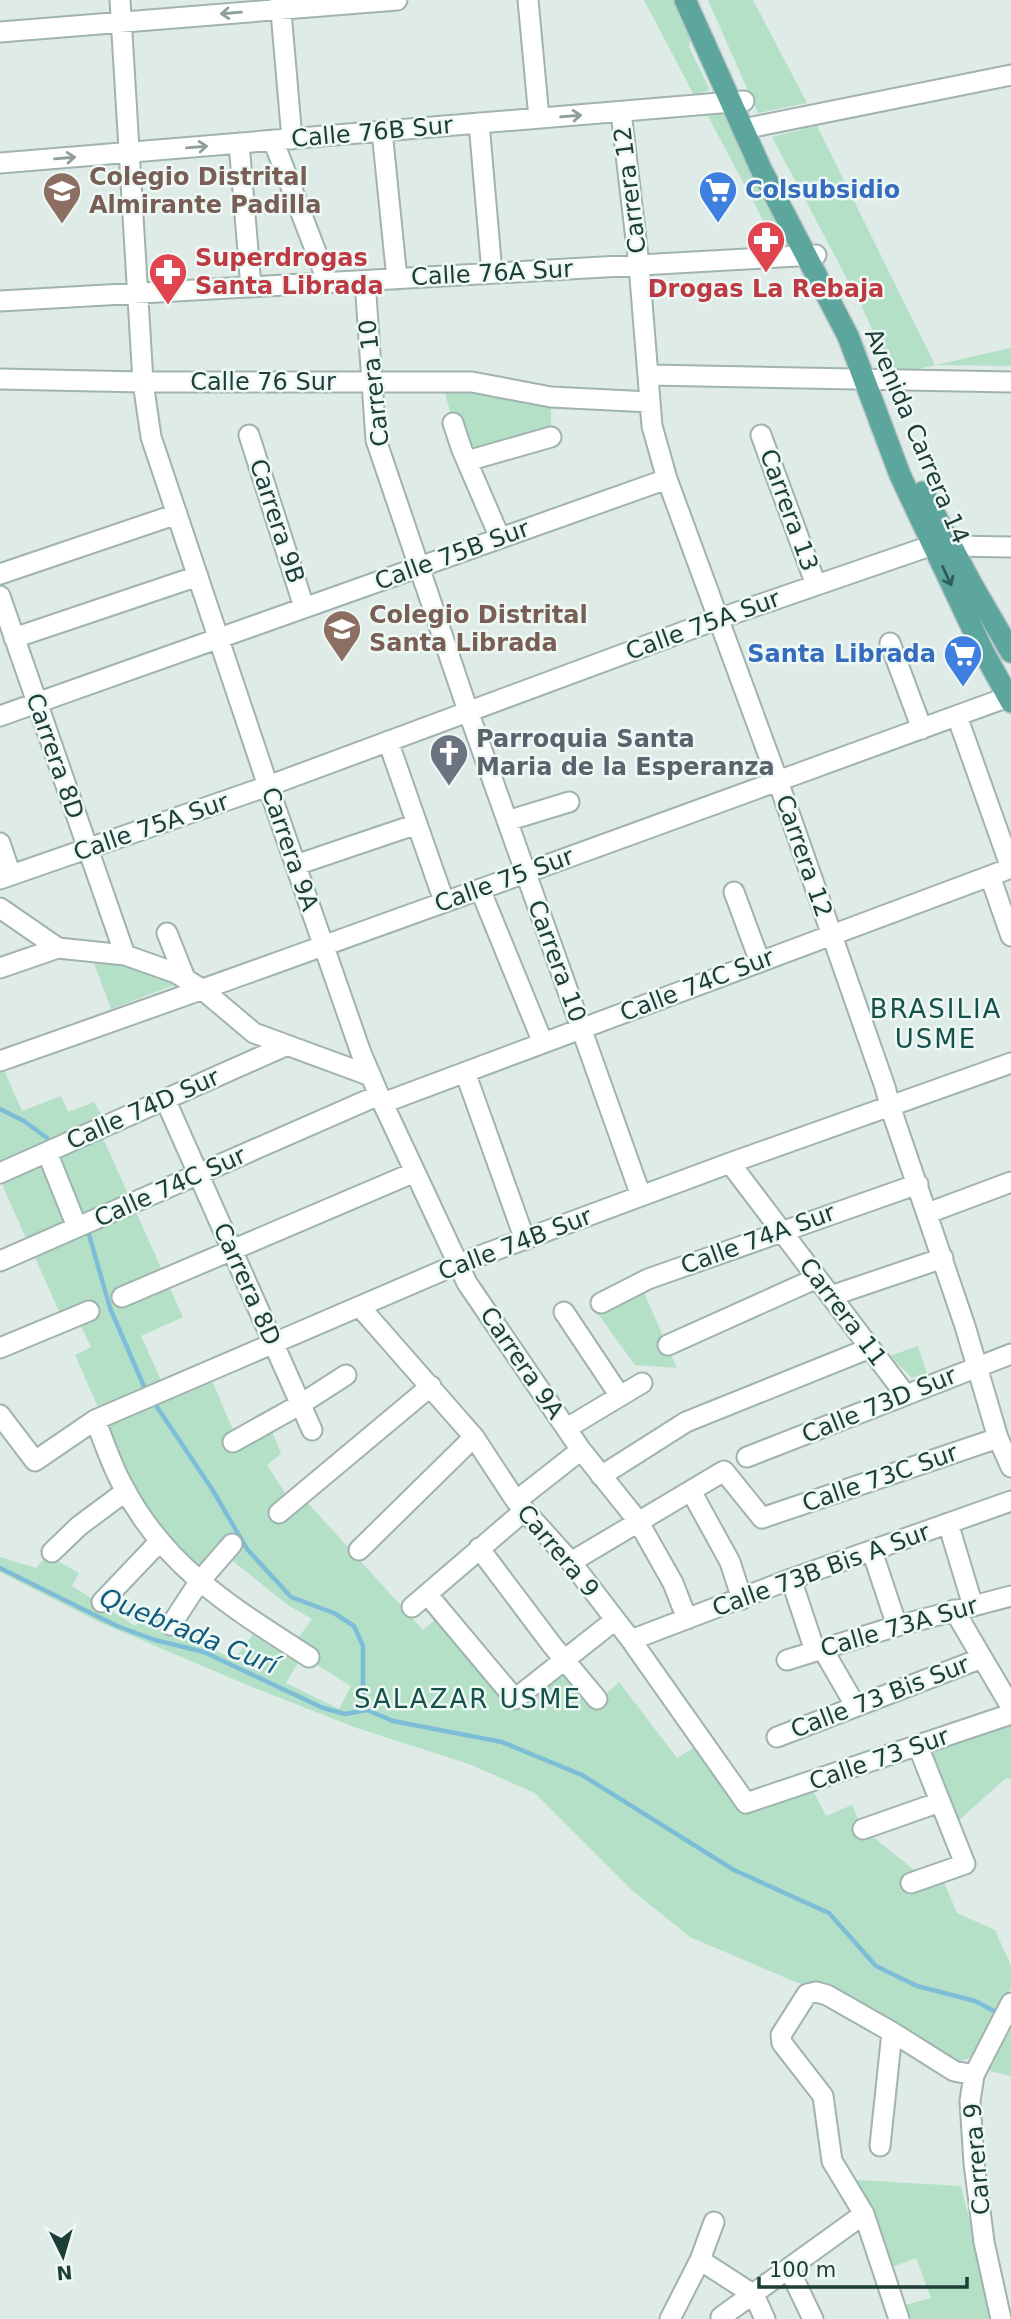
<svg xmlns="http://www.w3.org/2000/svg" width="1011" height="2319" viewBox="0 0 1011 2319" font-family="'DejaVu Sans',sans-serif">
<rect width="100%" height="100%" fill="#deebe7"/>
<path fill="#b3e0c6" d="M644,0H679L691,27L689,47L710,90L694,95Z
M708,0H753L807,103L758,113Z
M726,113L792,250H779L708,116Z
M817,126L935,365L1011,348V366L935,365L893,375L862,307L772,137Z
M444,389L489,390L551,404V437L467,461L453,423Z
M94,963C125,963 149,972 177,984L111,1009Z
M4,1070L22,1111L61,1096L68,1112L94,1102L101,1114L94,1118L183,1317L141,1336L169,1398L212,1381L240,1446L271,1429L281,1454L267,1465L296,1510L307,1502L423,1630L436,1619L511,1710L564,1667L596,1704L619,1682L677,1758L703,1742L746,1803L809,1783L826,1816L852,1805L863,1829L924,1878L940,1873L957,1913L995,1930L1011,1966V1987L973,2057L953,2063L828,1989L798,1983L690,1937L634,1892L535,1793L469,1764L357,1728L252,1687L99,1622L0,1572V1557L36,1568L47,1555L79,1573L72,1586L135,1626L146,1614L234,1660L256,1630L301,1658L286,1683L339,1709L351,1686L314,1663L319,1654L296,1641L312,1619L288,1605L220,1551L199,1572L151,1519L122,1468L106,1425L75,1355L91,1347L80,1324L67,1329L0,1180V1071Z
M642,1288L677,1368L635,1365L598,1314Z
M918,1346L927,1373L912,1378L890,1356Z
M1011,1722V1779L1006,1778L958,1821L930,1751Z
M1011,2028V2076L989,2071Z
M857,2180L961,2186L994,2319H907L902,2306L931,2298L916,2258L884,2270Z"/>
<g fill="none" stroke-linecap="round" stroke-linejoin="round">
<path stroke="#7ebdd8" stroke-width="4.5" d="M0,1109L24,1121L47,1138
M88,1231L110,1308L146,1391
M153,1401L212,1489L247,1549L291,1597L334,1613L354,1626L363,1646V1697L367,1710L393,1721L502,1742L582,1775L734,1870L829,1913L876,1966L917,1986L975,2001L1000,2014
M0,1568L117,1626L155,1640L204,1652L323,1708L345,1714L367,1710"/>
<g stroke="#a0b3af" stroke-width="23">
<path id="minor" d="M120,0L143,382L151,437L268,786L361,1053L379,1095L467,1283L581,1450L638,1521L673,1583L687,1619
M280,0L292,139
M528,0L539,118
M0,32L397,0
M621,112L639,265L652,426L667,479L778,781L885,1087L890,1106L965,1326L998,1438L1011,1467
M479,123L492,273
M743,129L1011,75
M382,131L397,279
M273,140L328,283
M239,143L251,287
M0,163L744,101
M365,281L376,440L468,711L641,1196
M0,301L816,255
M649,375L1011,382
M0,379L143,382H472L551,397L650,402
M453,423L462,450L500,538
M249,435L304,607
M761,435L816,585
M467,461L551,437
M951,546L1011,547
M0,574L177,514
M0,596L125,955
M14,638L198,576
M890,643L922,729
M0,716L667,479
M957,716L1011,868
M388,741L444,901
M507,821L569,802
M0,843L11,875
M296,865L417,824
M990,876L1011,936
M0,879L268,786L718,619L933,545
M480,889L543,1043
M734,892L760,962
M0,908L58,948L125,955L176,973L203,990L254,1033L371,1076
M167,933L185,978
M0,968L58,948
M0,1061C337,943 673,819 1008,697
M465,1072L525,1240
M165,1099L312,1430
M383,1103L1011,868
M47,1152L77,1227
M730,1163L905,1394
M0,1173L285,1046
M928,1213L1011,1182
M0,1261L379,1095
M831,1296L943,1258
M122,1297L415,1172
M601,1303L648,1279L918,1184
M360,1307L474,1437L516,1501L571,1562L631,1640L746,1803L1011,1714
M564,1312L620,1396
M668,1345L817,1278
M0,1348L89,1311
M0,1415L35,1461L95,1420L458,1264L730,1163L1011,1063
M95,1420C104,1441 111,1464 122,1484C165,1568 233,1608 309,1657
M567,1428L642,1383
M233,1442L301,1404L346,1375
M747,1457L1011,1354
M601,1476L686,1422L870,1348
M691,1491L730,1562L742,1599
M516,1501L581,1450
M279,1513L431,1386
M948,1523L973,1606
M479,1548L552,1645L597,1699
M359,1550L474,1437
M872,1551L897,1626
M52,1552L79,1526L126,1491
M571,1562L724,1471L762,1518L998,1438
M791,1579L815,1651
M427,1594L515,1699L615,1620
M102,1602L160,1541
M412,1607L524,1511
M954,1610L1011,1707
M171,1625L199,1582L232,1544
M631,1640L791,1579L1011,1501
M822,1648L855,1705
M787,1660L897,1626L1011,1596
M777,1737L982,1658
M863,1829L940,1802
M911,1883L965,1864L918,1746
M880,2146L892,2032
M700,2260L754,2295L765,2319
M789,2269L813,2319
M721,2317L864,2214
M670,2319L700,2260L714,2222
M899,2319L864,2214L832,2161L823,2096L782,2043L781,2035L807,1994L816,1992L827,1995L892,2032L954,2071L974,2075
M1001,2319L984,2242L974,2163L970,2101L974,2075L1011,2003"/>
</g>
<g stroke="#bbc5c4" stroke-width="24">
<path id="major" d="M685,0L761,169L848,336L900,475L984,653L1011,702
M923,492L971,583L1011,652"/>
</g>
<use href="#minor" stroke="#fff" stroke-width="19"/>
<use href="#major" stroke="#5da69e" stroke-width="21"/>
</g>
<defs><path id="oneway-shaft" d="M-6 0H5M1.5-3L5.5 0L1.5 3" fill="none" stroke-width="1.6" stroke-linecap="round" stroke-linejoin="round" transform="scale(1.75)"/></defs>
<g stroke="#8e9e9c">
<use href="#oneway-shaft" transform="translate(231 13) rotate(175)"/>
<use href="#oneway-shaft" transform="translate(571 116) rotate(-5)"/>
<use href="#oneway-shaft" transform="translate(197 147) rotate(-5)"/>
<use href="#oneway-shaft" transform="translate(65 158) rotate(-5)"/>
</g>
<use stroke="#305c57" href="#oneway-shaft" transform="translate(947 576) rotate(65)"/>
<defs>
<g id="supermarket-pin" transform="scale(2.0125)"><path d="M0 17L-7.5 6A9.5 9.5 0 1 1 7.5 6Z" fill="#3f7fe0" stroke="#eef8f4"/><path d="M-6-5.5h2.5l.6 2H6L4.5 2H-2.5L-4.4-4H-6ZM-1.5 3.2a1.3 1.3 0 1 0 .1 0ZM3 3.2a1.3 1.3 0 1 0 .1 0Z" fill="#fff"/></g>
<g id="school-pin" transform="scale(2.0125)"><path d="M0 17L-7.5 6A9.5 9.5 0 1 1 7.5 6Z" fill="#8d6e63" stroke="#eef8f4"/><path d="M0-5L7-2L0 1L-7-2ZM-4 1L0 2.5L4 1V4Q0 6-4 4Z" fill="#fff"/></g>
<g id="pharmacy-pin" transform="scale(2.0125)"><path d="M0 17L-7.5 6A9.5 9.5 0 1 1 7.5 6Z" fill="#e0444e" stroke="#eef8f4"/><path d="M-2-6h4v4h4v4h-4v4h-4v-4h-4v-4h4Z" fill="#fff"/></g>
<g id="church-pin" transform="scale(2.0125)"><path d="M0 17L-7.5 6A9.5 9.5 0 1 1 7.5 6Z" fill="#6b7280" stroke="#eef8f4"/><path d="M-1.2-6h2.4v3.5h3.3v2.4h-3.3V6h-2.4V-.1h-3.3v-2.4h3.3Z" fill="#fff"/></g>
</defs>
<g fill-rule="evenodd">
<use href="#supermarket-pin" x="718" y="190"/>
<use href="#school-pin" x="62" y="191"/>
<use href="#pharmacy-pin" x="766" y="240"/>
<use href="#pharmacy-pin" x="168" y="272"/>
<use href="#school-pin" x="342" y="629"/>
<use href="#supermarket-pin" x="963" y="654"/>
<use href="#church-pin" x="449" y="753"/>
</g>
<g text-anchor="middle" stroke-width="5" stroke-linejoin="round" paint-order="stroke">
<g font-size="24" fill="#1d3d39" stroke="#eef8f4">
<text transform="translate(372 132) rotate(-5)" y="8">Calle 76B Sur</text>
<text transform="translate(630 190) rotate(-97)" y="8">Carrera 12</text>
<text transform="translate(492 273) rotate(-3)" y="8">Calle 76A Sur</text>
<text x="263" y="390">Calle 76 Sur</text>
<text transform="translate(374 383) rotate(-96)" y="8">Carrera 10</text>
<text transform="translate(917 436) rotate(67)" y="8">Avenida Carrera 14</text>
<text transform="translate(789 510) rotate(70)" y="8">Carrera 13</text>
<text transform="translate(277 521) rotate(72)" y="8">Carrera 9B</text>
<text transform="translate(452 555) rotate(-20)" y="8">Calle 75B Sur</text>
<text transform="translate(703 625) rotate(-20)" y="8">Calle 75A Sur</text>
<text transform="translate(55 756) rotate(71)" y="8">Carrera 8D</text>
<text transform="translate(151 827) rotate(-19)" y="8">Calle 75A Sur</text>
<text transform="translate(290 849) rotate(71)" y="8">Carrera 9A</text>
<text transform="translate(804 856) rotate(71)" y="8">Carrera 12</text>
<text transform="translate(504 880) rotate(-20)" y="8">Calle 75 Sur</text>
<text transform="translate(557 961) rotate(70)" y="8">Carrera 10</text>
<text transform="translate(697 985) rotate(-21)" y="8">Calle 74C Sur</text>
<text transform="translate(143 1109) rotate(-24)" y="8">Calle 74D Sur</text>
<text transform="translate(170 1187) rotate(-24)" y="8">Calle 74C Sur</text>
<text transform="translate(758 1239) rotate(-20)" y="8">Calle 74A Sur</text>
<text transform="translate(515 1244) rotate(-21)" y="8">Calle 74B Sur</text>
<text transform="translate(247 1284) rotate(66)" y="8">Carrera 8D</text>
<text transform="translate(843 1312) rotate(53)" y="8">Carrera 11</text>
<text transform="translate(522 1363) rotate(56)" y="8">Carrera 9A</text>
<text transform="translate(879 1405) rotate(-22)" y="8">Calle 73D Sur</text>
<text transform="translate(880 1478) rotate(-19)" y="8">Calle 73C Sur</text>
<text transform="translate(558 1551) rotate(50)" y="8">Carrera 9</text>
<text transform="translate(821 1570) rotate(-20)" y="8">Calle 73B Bis A Sur</text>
<text transform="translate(899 1627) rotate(-16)" y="8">Calle 73A Sur</text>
<text transform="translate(880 1697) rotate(-21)" y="8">Calle 73 Bis Sur</text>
<text transform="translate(879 1759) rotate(-19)" y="8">Calle 73 Sur</text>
<text transform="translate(977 2159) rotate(-95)" y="8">Carrera 9</text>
</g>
<g font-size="24" font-weight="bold" fill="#785e54" stroke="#eef8f4" text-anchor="start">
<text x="89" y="185">Colegio Distrital<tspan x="89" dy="28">Almirante Padilla</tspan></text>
<text x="369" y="623">Colegio Distrital<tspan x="369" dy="28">Santa Librada</tspan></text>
</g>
<g font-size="24" font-weight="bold" fill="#366cbe" stroke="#eef8f4" text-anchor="start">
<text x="745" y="198">Colsubsidio</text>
<text x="936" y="662" text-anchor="end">Santa Librada</text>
</g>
<g font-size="24" font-weight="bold" fill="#be3a42" stroke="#eef8f4" text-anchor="start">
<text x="195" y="266">Superdrogas<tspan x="195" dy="28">Santa Librada</tspan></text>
<text x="766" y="297" text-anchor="middle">Drogas La Rebaja</text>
</g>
<g font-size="24" font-weight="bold" fill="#5b616d" stroke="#eef8f4" text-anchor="start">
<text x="476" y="747">Parroquia Santa<tspan x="476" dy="28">Maria de la Esperanza</tspan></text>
</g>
<g font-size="26" letter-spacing="2" fill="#17514b" stroke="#eef8f4">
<text x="936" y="1018">BRASILIA<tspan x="936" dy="30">USME</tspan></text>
<text x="468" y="1708">SALAZAR USME</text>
</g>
<g font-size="26" font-style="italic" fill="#115c7f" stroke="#eef8f4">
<text transform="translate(189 1631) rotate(22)" y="9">Quebrada Curí</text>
</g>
</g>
<g transform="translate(63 2256) rotate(175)" stroke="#eef8f4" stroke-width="5" paint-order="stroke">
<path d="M0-5L12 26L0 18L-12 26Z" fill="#1d3d39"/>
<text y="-10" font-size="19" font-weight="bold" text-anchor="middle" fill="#1d3d39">N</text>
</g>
<path d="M759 2277v10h208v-10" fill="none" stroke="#1d3d39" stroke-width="3.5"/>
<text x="769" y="2277" font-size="21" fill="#1d3d39" stroke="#eef8f4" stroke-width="5" paint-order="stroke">100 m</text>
</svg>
